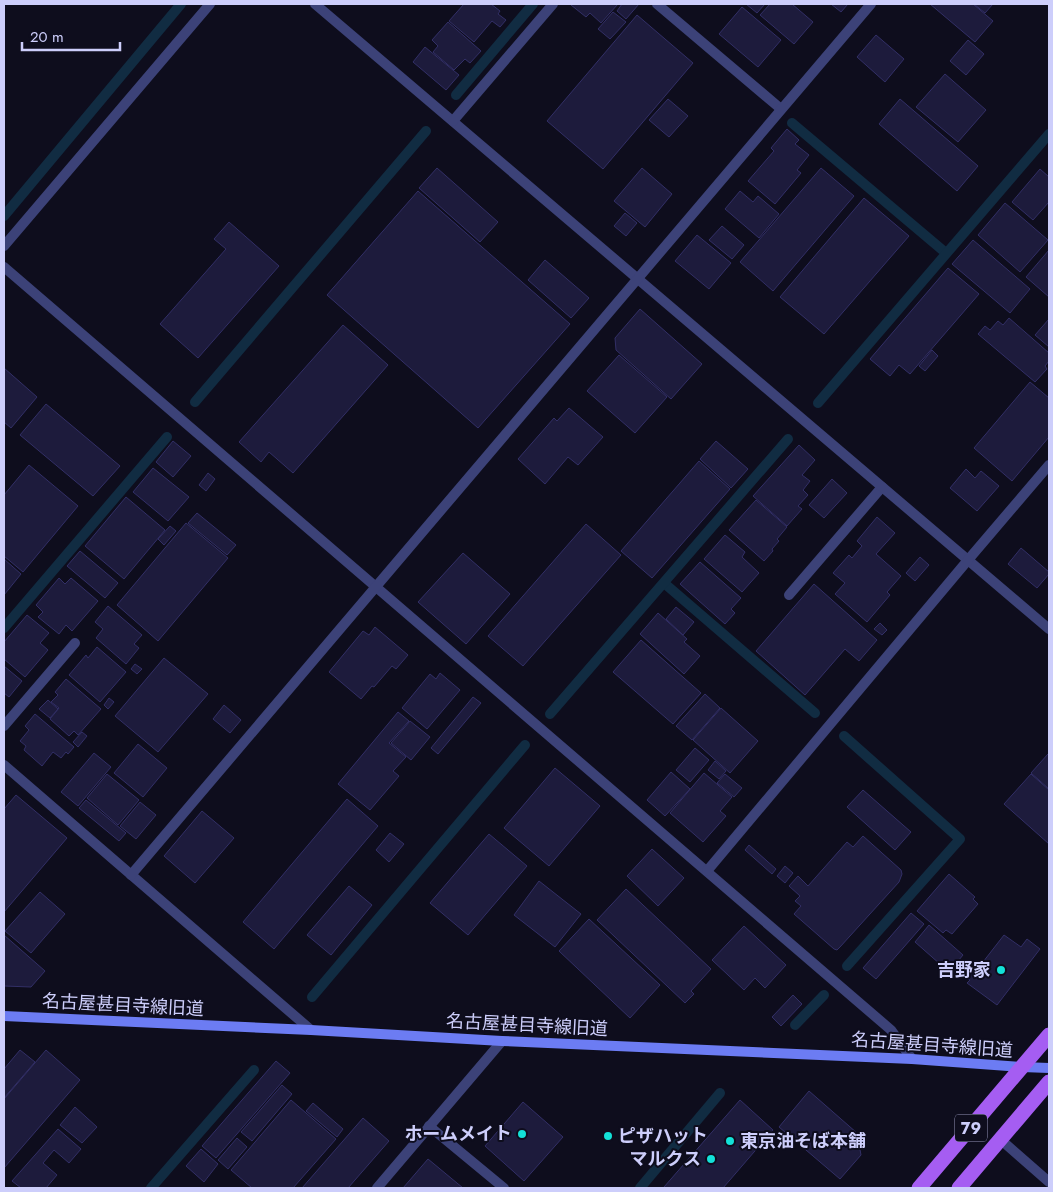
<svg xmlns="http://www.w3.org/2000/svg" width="1053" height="1192" viewBox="0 0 1053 1192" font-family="Jost,'Noto Sans JP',sans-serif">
<rect width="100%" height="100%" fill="#0e0d1d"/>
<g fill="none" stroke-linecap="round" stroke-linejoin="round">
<!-- stream -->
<g stroke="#112c42" stroke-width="10">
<path d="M456,95L533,4"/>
<path d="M792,123L946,253"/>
<path d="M4,216L181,4"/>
<path d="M195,402L426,131"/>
<path d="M818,403L1049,134"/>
<path d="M664,583L815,713"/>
<path d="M4,628L167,437"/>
<path d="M550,714L788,439"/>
<path d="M844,736L960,839L847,966"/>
<path d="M312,997L525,745"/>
<path d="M795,1025L824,995"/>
<path d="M151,1188L254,1070"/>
<path d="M640,1188L720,1093"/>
</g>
</g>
<!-- building -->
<g fill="#1d1b3c" stroke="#322f66">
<path d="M464,4H491L500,11L498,14L506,20L500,27L492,21L474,42L449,21Z"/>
<path d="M572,4H618L601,23L590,13L586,17L571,5Z"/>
<path d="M622,4H639L626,19L617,11Z"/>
<path d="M746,4H765L757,13Z"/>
<path d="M770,4H792L813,22L794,44L760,15Z"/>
<path d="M831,4H848L841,12Z"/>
<path d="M930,4H973L993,21L975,42Z"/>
<path d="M974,4H993L985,13Z"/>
<path d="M742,7L781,40L758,67L719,34Z"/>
<path d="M613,12L626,22L610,39L598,29Z"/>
<path d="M637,15L693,63L603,169L547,121Z"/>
<path d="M448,22L481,51L470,63L465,59L454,70L433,52L438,46L432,40Z"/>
<path d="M876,35L904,59L885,82L857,57Z"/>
<path d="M968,40L984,54L966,75L950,61Z"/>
<path d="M425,47L459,75L446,90L413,62Z"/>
<path d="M945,74L986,110L958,142L916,107Z"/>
<path d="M668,99L688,116L669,137L649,120Z"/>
<path d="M900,99L978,166L957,191L879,124Z"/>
<path d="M787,129L799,140L795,144L809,155L797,170L801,173L775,204L748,181L774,151L771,148Z"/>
<path d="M437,168L498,222L480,242L419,188Z"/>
<path d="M642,168L672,194L645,227L614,201Z"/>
<path d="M821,168L854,196L773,291L740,262Z"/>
<path d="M1040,169L1049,177V202L1033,220L1012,202Z"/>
<path d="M418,191L570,324L478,428L327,295Z"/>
<path d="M740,191L753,202L758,196L779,214L759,238L725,209Z"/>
<path d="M864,198L909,236L824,334L780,297Z"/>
<path d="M1005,203L1048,240L1020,272L978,235Z"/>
<path d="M625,213L637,223L626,236L614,226Z"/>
<path d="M229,222L279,266L198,358L160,324L226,249L214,239Z"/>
<path d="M722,226L744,245L732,259L709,240Z"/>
<path d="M697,235L731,263L709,289L675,261Z"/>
<path d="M973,240L1030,289L1010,313L952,264Z"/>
<path d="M1049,250V297L1026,277Z"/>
<path d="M545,260L589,298L571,318L528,280Z"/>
<path d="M948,268L979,294L910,374L899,365L890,376L870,359Z"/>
<path d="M640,309L702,364L671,399L616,350L615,338Z"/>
<path d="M1009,318L1049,353V361L1045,366L1047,369L1035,382L978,334L985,326L990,330L998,321L1003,325Z"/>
<path d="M1049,319V347L1035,335Z"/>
<path d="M343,325L388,365L293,473L269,452L261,462L239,442Z"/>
<path d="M932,350L938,356L925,371L919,366Z"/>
<path d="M619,355L667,397L635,433L587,391Z"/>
<path d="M4,368L37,397L11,428L4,422Z"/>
<path d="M1030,382L1049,398V437L1012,481L974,448Z"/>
<path d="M46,404L120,466L93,496L20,435Z"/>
<path d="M569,408L603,437L578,465L568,457L545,484L518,459L554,418L557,421Z"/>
<path d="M173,441L191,456L173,477L156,462Z"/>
<path d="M716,441L748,469L731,488L700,459Z"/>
<path d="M799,445L815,460L802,475L810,481L803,490L808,495L798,506L802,509L787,526L753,496Z"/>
<path d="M699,461L730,489L652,578L621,551Z"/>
<path d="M29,465L78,506L23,572L4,556V495Z"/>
<path d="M153,468L189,497L168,521L133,492Z"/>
<path d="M966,469L975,478L981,471L999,486L977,511L950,488Z"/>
<path d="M208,473L215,479L206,491L199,485Z"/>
<path d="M832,479L847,493L824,518L809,505Z"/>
<path d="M126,497L165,530L124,579L85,546Z"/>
<path d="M756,500L787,527L777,539L779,541L772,549L773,551L764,561L729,530Z"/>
<path d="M197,513L236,545L227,555L188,523Z"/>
<path d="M877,517L895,533L876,554L901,576L887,592L890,595L867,622L835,594L845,583L833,573L849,555L852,558L862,546L857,541Z"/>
<path d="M186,523L228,558L158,641L117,605Z"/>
<path d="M586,524L621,555L523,666L488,636Z"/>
<path d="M170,526L176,531L164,545L158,539Z"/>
<path d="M725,535L745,552L742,557L759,573L742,592L704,559Z"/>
<path d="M1021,548L1049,572V574L1037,588L1008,564Z"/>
<path d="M80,551L118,583L105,598L67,566Z"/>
<path d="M463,553L510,594L466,644L418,602Z"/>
<path d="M920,557L929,565L915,581L906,573Z"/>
<path d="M4,559L21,574L4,595Z"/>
<path d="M700,562L741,598L731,609L735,613L725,624L680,584Z"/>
<path d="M59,578L65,584L71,578L98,601L72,631L66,625L59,634L38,617L43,612L36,605Z"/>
<path d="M814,584L877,640L859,661L845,649L805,695L756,651Z"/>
<path d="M108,606L142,635L134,644L139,648L126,664L96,638L103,629L95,622Z"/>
<path d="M676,607L694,622L683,635L666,619Z"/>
<path d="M658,613L687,639L684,642L700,656L684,674L640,634Z"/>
<path d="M27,615L49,633L40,643L48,650L25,677L4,659V642Z"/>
<path d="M880,623L887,630L882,635L874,629Z"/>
<path d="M375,627L408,655L396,669L392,666L374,687L372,686L361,699L329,672L363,631L369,635Z"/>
<path d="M641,640L701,693L673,724L613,672Z"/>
<path d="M97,647L126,672L100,702L69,675L86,655L88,658Z"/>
<path d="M164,658L208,694L158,752L115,716Z"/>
<path d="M135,664L142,669L137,674L131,669Z"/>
<path d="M4,666L22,681L9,697L4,693Z"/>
<path d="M440,673L460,690L427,729L402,708L430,674L436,679Z"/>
<path d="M66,679L101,709L78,735L74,731L69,736L50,719L59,708L51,702L58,695L55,692Z"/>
<path d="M705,694L720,708L692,740L676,726Z"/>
<path d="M473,697L481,703L438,754L431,748Z"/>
<path d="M109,698L114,702L108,709L104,705Z"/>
<path d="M48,700L58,709L50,718L39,709Z"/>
<path d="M224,705L241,720L230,733L213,719Z"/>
<path d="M721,708L758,741L730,773L693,740Z"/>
<path d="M398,712L409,721L389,743L406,757L393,771L399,776L370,810L338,784Z"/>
<path d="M35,714L74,747L68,754L66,752L61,758L53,752L42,766L24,750L26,746L20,741L29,730L25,726Z"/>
<path d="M410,721L430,737L411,760L391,743Z"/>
<path d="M82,732L87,736L78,747L73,742Z"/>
<path d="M138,744L167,768L143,797L114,773Z"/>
<path d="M695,748L709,760L690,782L676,770Z"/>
<path d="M94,753L111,767L78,806L61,792Z"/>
<path d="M1048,754L1049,756V789L1031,773Z"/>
<path d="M715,761L726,771L719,779L708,770Z"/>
<path d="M555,768L600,806L549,866L504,828Z"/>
<path d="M671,772L690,789L665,816L647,800Z"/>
<path d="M704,773L732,797L720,811L726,816L703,842L670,813Z"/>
<path d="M107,774L139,800L118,825L87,798Z"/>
<path d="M725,774L742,788L734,797L717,783Z"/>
<path d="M1031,774L1049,790V844L1004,804Z"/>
<path d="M863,790L911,832L895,850L847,807Z"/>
<path d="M16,795L67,838L4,912V809Z"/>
<path d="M347,799L378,826L274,949L243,922Z"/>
<path d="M86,800L126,833L119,841L79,808Z"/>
<path d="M140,802L156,815L136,839L120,826Z"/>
<path d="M202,811L234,838L195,883L164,856Z"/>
<path d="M390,833L404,844L389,862L376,850Z"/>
<path d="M489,834L527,866L468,935L430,903Z"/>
<path d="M863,836L901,870L902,874L899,882L840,947L837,950L834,949L794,914L801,906L795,901L800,896L789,886L798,876L808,886L847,842L853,847Z"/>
<path d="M749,845L776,869L772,874L745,850Z"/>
<path d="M652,849L684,878L658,906L627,876Z"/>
<path d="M785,866L793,873L785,883L777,876Z"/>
<path d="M949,874L975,897L973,899L978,904L952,934L946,930L943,933L917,911Z"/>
<path d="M539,881L581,914L555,947L514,915Z"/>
<path d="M349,886L372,905L331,955L307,935Z"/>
<path d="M626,889L711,969L691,991L694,994L685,1003L597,920Z"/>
<path d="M40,892L65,914L31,953L5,931Z"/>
<path d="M911,913L924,924L876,979L863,968Z"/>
<path d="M589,919L660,985L630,1018L559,951Z"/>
<path d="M929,925L963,955L949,972L915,942Z"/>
<path d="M744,926L786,965L765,988L755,978L744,990L712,960Z"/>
<path d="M4,935L45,971L31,987L4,986Z"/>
<path d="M1004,935L1021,947L1027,939L1040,949L997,1005L967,983L970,980L965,977L971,968L976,971Z"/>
<path d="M793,995L802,1004L781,1026L772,1017Z"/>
<path d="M20,1050L35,1062L4,1098V1069Z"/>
<path d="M46,1050L80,1080L4,1168V1099Z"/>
<path d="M276,1061L290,1073L216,1158L202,1146Z"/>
<path d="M282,1085L292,1094L252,1141L241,1132Z"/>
<path d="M809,1091L857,1133L861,1155L840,1179L779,1127Z"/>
<path d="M291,1100L336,1139L293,1188H252L231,1170Z"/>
<path d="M740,1100L773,1130L723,1188H665L664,1187Z"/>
<path d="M523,1102L563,1137L524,1181L485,1146Z"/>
<path d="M313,1103L343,1129L337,1137L306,1111Z"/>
<path d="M75,1107L97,1127L82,1143L60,1125Z"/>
<path d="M363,1118L389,1141L348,1188H302Z"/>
<path d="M58,1129L81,1149L69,1163L54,1150L43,1163L57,1175L46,1188H21L12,1181Z"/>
<path d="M237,1138L247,1147L228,1169L218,1160Z"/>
<path d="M201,1149L218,1164L204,1182L186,1166Z"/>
<path d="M428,1159L463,1188H403Z"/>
</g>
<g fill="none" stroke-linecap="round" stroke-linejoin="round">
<!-- lane -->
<g stroke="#3c4278" stroke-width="10">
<path d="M789,595L882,487"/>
<path d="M4,726L75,643"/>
</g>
<!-- street -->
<g stroke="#3c4278" stroke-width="10">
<path d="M315,4L1049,629"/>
<path d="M657,4L781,109"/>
<path d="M453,121L553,4"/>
<path d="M4,246L210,4"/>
<path d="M4,267L891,1030L912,1059"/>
<path d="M4,765L311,1030"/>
<path d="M707,871L968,560L1049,465"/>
<path d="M131,875L871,4"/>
<path d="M429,1126L504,1188"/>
<path d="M1000,1139L1049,1182"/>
<path d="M377,1188L502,1041"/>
</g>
<!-- secondary -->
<path stroke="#6c7cf3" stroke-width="10" d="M4,1016L311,1030L502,1041L912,1059L1022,1067L1049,1068"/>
<!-- primary -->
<g stroke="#a55df2" stroke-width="15">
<path d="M919,1188L1049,1035"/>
<path d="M959,1188L1049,1082"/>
</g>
</g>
<!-- markers -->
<g fill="#13e1d8" stroke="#0e0d1d" stroke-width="2">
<circle cx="1001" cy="970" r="5"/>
<circle cx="522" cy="1134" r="5"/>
<circle cx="608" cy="1136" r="5"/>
<circle cx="730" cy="1141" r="5"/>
<circle cx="711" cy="1159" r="5"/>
</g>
<g text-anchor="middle" stroke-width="4" stroke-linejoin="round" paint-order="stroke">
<!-- shield labels -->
<rect fill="#0e0d1d" stroke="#9494b8" stroke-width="1" x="955" y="1114.5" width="32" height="27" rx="4"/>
<g font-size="16" font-weight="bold" fill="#cdcefb">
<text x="971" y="1134">79</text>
</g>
<!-- poi labels -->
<g font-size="18" font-weight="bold" fill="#cdcefb" stroke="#0e0d1d" text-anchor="end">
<text x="991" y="976">吉野家</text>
<text x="512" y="1140">ホームメイト</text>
<text x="618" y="1142" text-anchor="start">ピザハット</text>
<text x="740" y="1147" text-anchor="start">東京油そば本舗</text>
<text x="701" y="1165">マルクス</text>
</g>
<!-- street labels -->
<g font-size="18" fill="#cdcefb" stroke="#0e0d1d">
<text transform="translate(123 1005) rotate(3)" y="6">名古屋甚目寺線旧道</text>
<text transform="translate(527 1025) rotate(3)" y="6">名古屋甚目寺線旧道</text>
<text transform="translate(932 1045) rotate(4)" y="6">名古屋甚目寺線旧道</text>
</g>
</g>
<!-- border -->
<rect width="1053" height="1192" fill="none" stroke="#cdcefb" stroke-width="10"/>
<!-- scale -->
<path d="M22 42v8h98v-8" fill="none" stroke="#cdcefb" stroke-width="2.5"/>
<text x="30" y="42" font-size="15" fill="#cdcefb" stroke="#0e0d1d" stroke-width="4" paint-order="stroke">20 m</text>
</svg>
